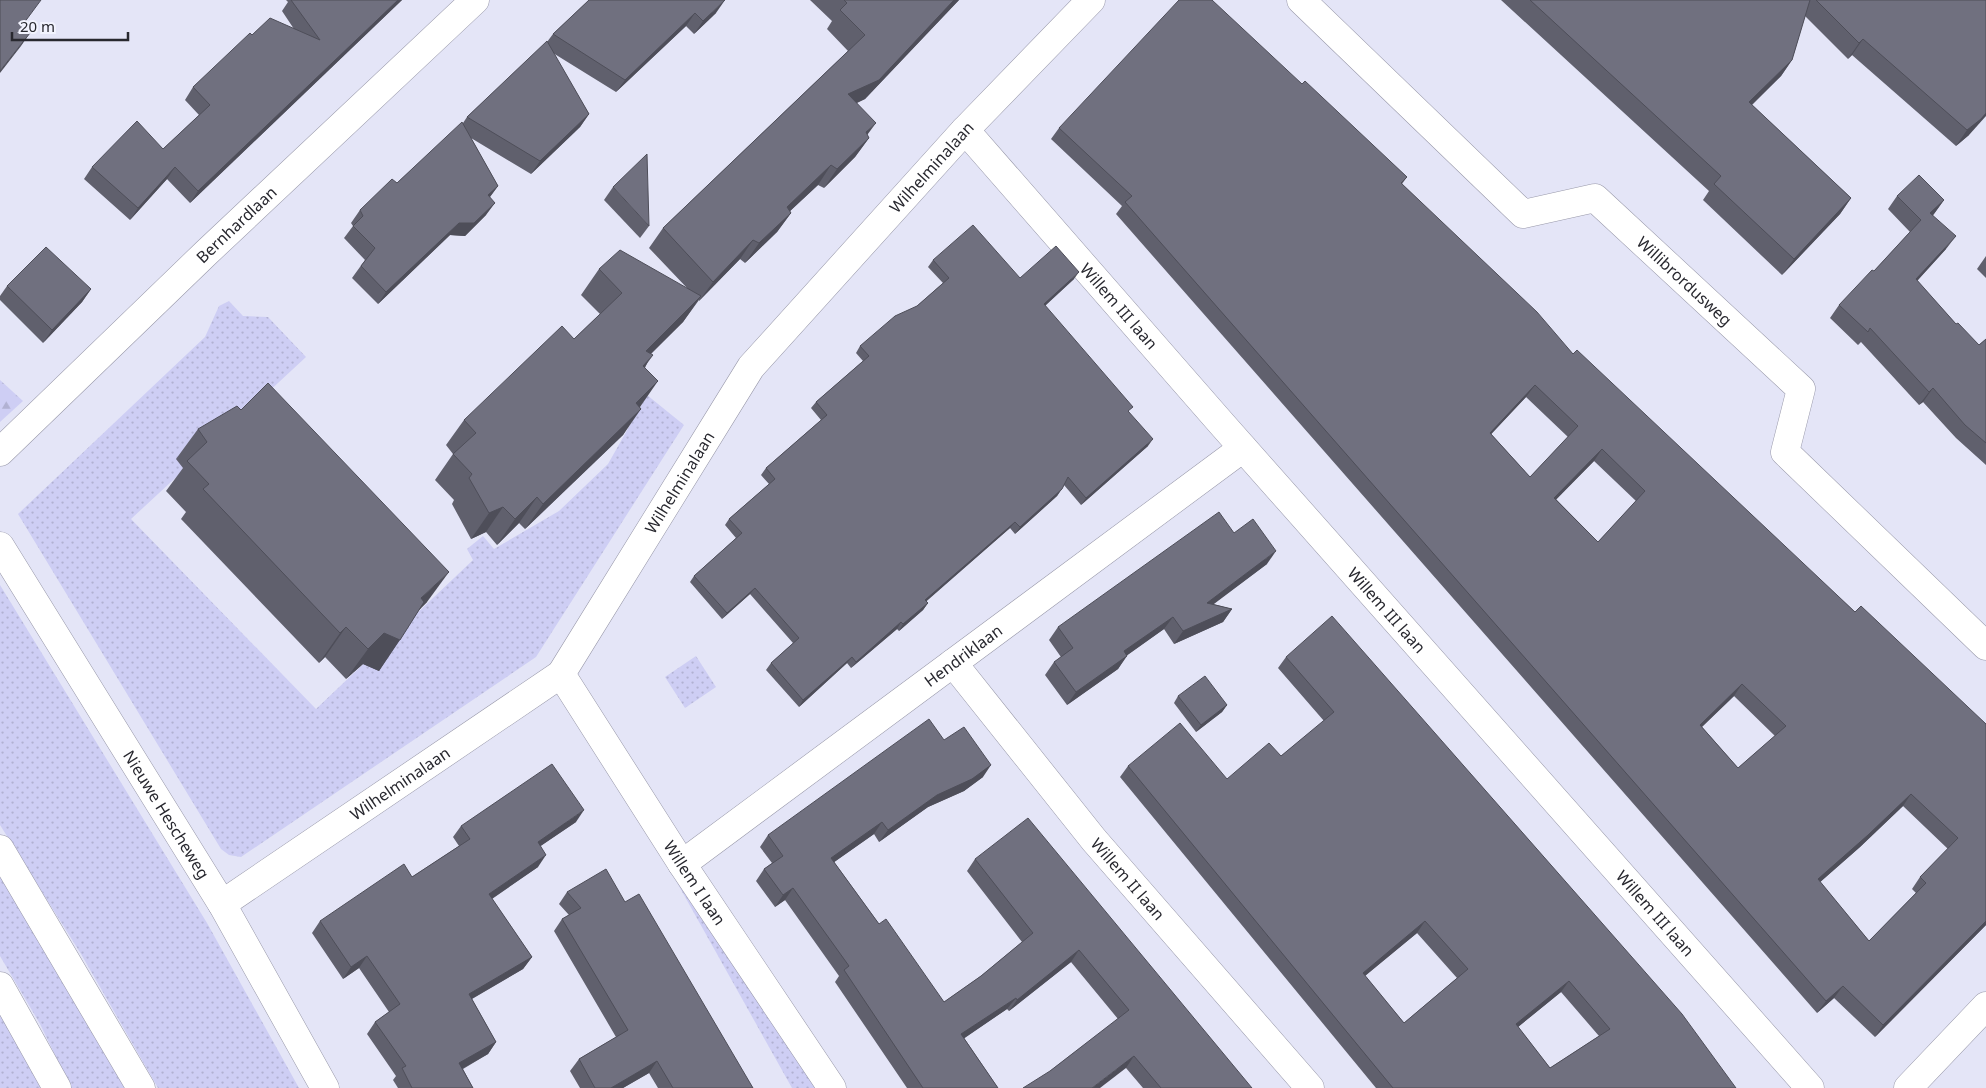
<svg xmlns="http://www.w3.org/2000/svg" width="1986" height="1088" viewBox="0 0 1986 1088" font-family="'Noto Sans',sans-serif">
<defs>
<pattern id="grass-dots" width="8" height="8" patternUnits="userSpaceOnUse" patternTransform="scale(1.25)"><rect width="8" height="8" fill="#cecef4"/><path d="M2 2h.1M6 6h.1" fill="none" stroke="#b1b1d2" stroke-width="1.8" stroke-linecap="round"/></pattern>
<pattern id="forest-firs" width="22" height="20" patternUnits="userSpaceOnUse" patternTransform="scale(1.25)"><rect width="22" height="20" fill="#cecef4"/><path d="M5 1l3.5 6h-7zM16 11l3.5 6h-7z" fill="#b1b1d2"/></pattern>
</defs>
<rect width="100%" height="100%" fill="#e4e5f7"/>
<!-- grass -->
<g fill="url(#grass-dots)">
<path d="M229,301L243,316L268,317L306,357L131,519L316,709L473,560L467,549L483,536L494,549L559,511L608,464L647,395L684,425L536,657L241,857L229,855L221,849L18,514L205,337L219,306Z"/>
<path d="M0,585L207,923L299,1088H158L81,954L0,825Z"/>
<path d="M696,656L716,687L685,708L665,677Z"/>
<path d="M0,871L131,1088H71L40,1024L0,956Z"/>
<path d="M675,879L816,1088H792Z"/>
<path d="M0,1005L44,1088H0Z"/>
</g>
<!-- forest -->
<path fill="url(#forest-firs)" d="M0,380L23,401L0,422Z"/>
<g fill="none" stroke-linecap="round" stroke-linejoin="round">
<!-- minor casing -->
<g stroke="#9898a9" stroke-width="29">
<g id="minor">
<path id="s1" d="M1301,0L1523,214L1595,198L1801,389L1785,452L1986,646"/>
<path id="s2" d="M965,130L1221,423L1810,1088"/>
<path id="s3" d="M0,452L206,253L475,0"/>
<path id="s4" d="M0,546L222,904L325,1088"/>
<path id="s5" d="M953,663L1094,840L1310,1088"/>
<path id="s6" d="M561,674L682,864L832,1088"/>
<path d="M0,849L141,1088"/>
<path id="s7" d="M682,864L1243,448"/>
<path id="s8" d="M222,904L561,674L751,367L965,130L1091,0"/>
<path d="M0,986L57,1088"/>
<path d="M1908,1088L1986,1006"/>
</g>
</g>
<!-- minor -->
<use href="#minor" stroke="#fff" stroke-width="28"/>
</g>
<!-- wall -->
<g fill="#60606d" fill-rule="evenodd">
<path d="M286,0H402L190,203L167,179L130,220L84,179L92,167L163,149L199,115L185,100L193,87L252,35L294,29L282,11L288,2Z"/>
<path d="M589,0L716,13L694,34L686,26L616,92L553,53L589,114L580,127L531,174L471,138L498,186L490,197L486,215L465,236L450,235L378,304L352,278L365,260L344,238L353,226L351,223L360,210L397,183L463,123L467,117L547,42L553,34Z"/>
<path d="M810,0H959L865,99L857,103L867,135L869,138L855,157L824,188L818,185L790,211L791,213L777,232L745,263L740,259L699,301V300L683,322L651,354L645,368L640,407L623,435L525,529L519,523L497,545L486,532L471,539L452,504L454,500L435,480L453,454L446,445L464,420L574,339L600,314L581,295L599,269L688,289L649,248L663,228L848,51L827,29L832,21Z"/>
<path d="M1501,0H1986L1969,135L1956,146L1852,55L1848,59L1805,16L1792,60L1781,76L1752,105L1851,198L1840,214L1782,275L1703,200L1709,191Z"/>
<path d="M1302,84L1407,177L1402,184L1573,354L1855,612L1986,724V925L1875,1037L1834,998L1817,1013L1116,214L1122,206L1051,139L1059,128ZM1526,397L1568,437L1530,477L1491,434ZM1594,461L1636,501L1598,542L1556,499ZM1734,696L1775,736L1738,768L1702,727ZM1903,806L1948,849L1920,877L1912,889L1916,893L1869,941L1820,882L1860,847Z"/>
<path d="M613,187L649,226L640,238L604,200Z"/>
<path d="M1897,196L1944,200L1933,215L1946,249L1917,281L1956,324L1979,345L1986,339V465L1956,438L1923,402L1919,405L1861,342L1858,345L1830,318L1839,305L1874,271L1910,232L1888,209Z"/>
<path d="M1986,256V278L1977,269Z"/>
<path d="M933,260L1020,278L1074,279L1045,306L1129,412L1148,446L1081,505L1064,485L1057,496L1015,534L1010,528L926,601L928,603L923,610L899,631L897,629L851,668L847,663L799,707L766,670L771,663L793,643L750,594L722,619L690,582L694,576L736,538L725,525L729,519L769,484L761,475L766,468L821,420L811,408L816,402L863,361L856,353L860,346L917,306L943,283L928,267Z"/>
<path d="M7,286L91,289L82,302L43,343L0,300V296Z"/>
<path d="M198,429L427,602L419,610L379,671L363,664L346,679L325,657L319,663L181,519L186,512L166,491L183,468L176,459Z"/>
<path d="M1234,533L1267,564L1213,604L1232,609L1223,622L1174,644L1164,629L1127,655L1118,669L1067,705L1045,675L1054,662L1061,657L1049,640L1058,627Z"/>
<path d="M1286,657L1736,1088H1376L1120,777L1128,766L1227,779L1281,756L1324,721L1278,668ZM1417,933L1457,978L1404,1023L1365,976ZM1561,992L1599,1036L1550,1068L1518,1027Z"/>
<path d="M1178,696L1227,705L1222,712L1196,732L1174,703Z"/>
<path d="M944,740L983,777L964,791L928,807L879,842L874,834L834,862L879,924L944,1002L981,976L1022,942L967,871L975,859L1252,1088H1143L1126,1068L1050,1071L1118,1019L1071,962L1009,1011L1007,1009L964,1038L998,1088H907L835,982L839,976L785,900L775,907L756,881L764,869L772,863L760,847L768,835Z"/>
<path d="M576,822L540,846L538,867L492,899L532,957L523,969L472,999L496,1042L488,1054L463,1069L473,1088H398L393,1080L396,1076L367,1034L375,1022L389,1012L359,968L343,979L312,933L320,921L412,877L459,846L453,837L461,826Z"/>
<path d="M567,892L625,902L753,1088H658L649,1073L623,1088H580L570,1071L579,1059L616,1037L554,931L562,919L569,915L559,904Z"/>
</g>
<!-- shaded-wall -->
<g fill="#4e4e59">
<path d="M398,0H402L190,203L198,191Z"/>
<path d="M725,0L716,13L694,34L703,21Z"/>
<path d="M954,0H959L865,99L834,113L848,94Z"/>
<path d="M695,13L686,26L616,92L625,80Z"/>
<path d="M30,33L21,46L0,73V71Z"/>
<path d="M1863,39L1852,55L1848,59L1859,43Z"/>
<path d="M1792,60L1781,76L1738,118L1749,102Z"/>
<path d="M1986,113V116L1969,135L1956,146L1967,130Z"/>
<path d="M589,114L580,127L531,174L540,161Z"/>
<path d="M876,123L862,142L866,132Z"/>
<path d="M869,138L855,157L824,188L837,169Z"/>
<path d="M831,165L818,185L774,226L787,207Z"/>
<path d="M175,167L167,179L130,220L138,208Z"/>
<path d="M498,186L489,198L488,195Z"/>
<path d="M1851,198L1840,214L1782,275L1794,259Z"/>
<path d="M1944,200L1934,214L1921,227L1930,213Z"/>
<path d="M495,203L486,215L465,236L450,235L378,304L386,292L459,223Z"/>
<path d="M791,213L777,232L745,263L759,243Z"/>
<path d="M1956,236L1946,249L1906,293L1916,279Z"/>
<path d="M753,240L740,259L699,301L713,282Z"/>
<path d="M1079,272L1074,279L1039,311L1044,304Z"/>
<path d="M91,289L82,302L43,343L52,330Z"/>
<path d="M701,296L683,322L628,376L646,351Z"/>
<path d="M653,355L635,381L643,366Z"/>
<path d="M658,381L640,407L618,429L636,403Z"/>
<path d="M1535,385L1526,397L1481,445L1490,433Z"/>
<path d="M1933,388L1923,402L1919,405L1929,392Z"/>
<path d="M641,409L623,435L525,529L543,504Z"/>
<path d="M1153,439L1148,446L1081,505L1086,498Z"/>
<path d="M1602,449L1594,461L1546,510L1554,498Z"/>
<path d="M1062,489L1057,496L1015,534L1020,527Z"/>
<path d="M537,497L519,523L497,545L515,519Z"/>
<path d="M503,507L486,532L471,539L489,513Z"/>
<path d="M1015,522L1010,528L921,606L925,600Z"/>
<path d="M1276,551L1267,564L1198,616L1207,603Z"/>
<path d="M449,572L427,602L400,629L421,598Z"/>
<path d="M755,588L750,594L722,619L727,613Z"/>
<path d="M928,603L923,610L899,631L903,624Z"/>
<path d="M1232,609L1223,622L1174,644L1183,631Z"/>
<path d="M1173,617L1164,629L1115,664L1124,651Z"/>
<path d="M901,622L897,629L851,668L856,662Z"/>
<path d="M346,627L325,657L319,663L340,633Z"/>
<path d="M384,633L400,640L379,671L363,664L346,679L368,649Z"/>
<path d="M1127,656L1118,669L1067,705L1076,692Z"/>
<path d="M852,657L847,663L799,707L803,700Z"/>
<path d="M1742,684L1734,696L1691,737L1700,725Z"/>
<path d="M1227,705L1222,712L1196,732L1201,725Z"/>
<path d="M991,765L983,777L964,791L928,807L879,842L888,830L937,795Z"/>
<path d="M1911,794L1903,806L1860,847L1810,891L1818,879Z"/>
<path d="M584,810L576,822L529,854L538,842Z"/>
<path d="M882,822L874,834L823,870L831,858Z"/>
<path d="M546,855L538,867L481,906L489,894Z"/>
<path d="M793,888L785,900L775,907L783,895Z"/>
<path d="M1425,921L1417,933L1355,984L1363,973Z"/>
<path d="M1986,921V925L1875,1037L1883,1025Z"/>
<path d="M1079,950L1071,962L1009,1011L1017,1000Z"/>
<path d="M367,956L359,968L343,979L351,967Z"/>
<path d="M532,957L523,969L461,1005L469,994Z"/>
<path d="M1569,981L1561,992L1508,1035L1516,1024Z"/>
<path d="M1843,986L1834,998L1817,1013L1826,1001Z"/>
<path d="M1016,998L1007,1009L953,1046L961,1034Z"/>
<path d="M496,1042L488,1054L451,1075L459,1063Z"/>
<path d="M1134,1056L1126,1068L1100,1088H1092Z"/>
<path d="M657,1061L649,1073L623,1088H611Z"/>
</g>
<!-- building -->
<g fill="#70707f" stroke="#4e4e59" fill-rule="evenodd">
<path d="M0,0H41L21,27L30,33L0,71Z"/>
<path d="M291,0H398L198,191L175,167L138,208L92,167L137,121L163,149L210,105L193,87L250,33L252,35L270,18L320,40Z"/>
<path d="M589,0H725L703,21L695,13L625,80L553,34Z"/>
<path d="M844,0H954L879,80L848,94L876,123L866,132L869,138L837,169L831,165L787,207L791,213L759,243L753,240L713,282L663,228L865,35L840,10L847,3Z"/>
<path d="M1179,0H1212L1302,84L1305,81L1407,177L1401,183L1537,312L1573,354L1577,350L1855,612L1861,606L1986,724V921L1883,1025L1843,986L1826,1001L1125,202L1132,196L1059,128ZM1535,385L1578,426L1530,477L1490,433ZM1602,449L1645,491L1598,542L1554,498ZM1742,684L1786,726L1738,768L1700,725ZM1911,794L1958,838L1920,877L1926,883L1869,941L1818,879L1868,835Z"/>
<path d="M1530,0H1810L1792,60L1749,102L1851,198L1794,259L1714,184L1721,176Z"/>
<path d="M1816,0H1986V113L1981,119L1967,130L1863,39L1859,43Z"/>
<path d="M547,41L589,114L540,161L467,117Z"/>
<path d="M462,122L498,186L488,195L495,203L474,223H459L386,292L361,266L375,248L353,226L363,216L360,210L392,179L397,183Z"/>
<path d="M647,154L649,226L613,187Z"/>
<path d="M1919,175L1944,200L1930,213L1956,236L1916,279L1956,324L1958,323L1979,345L1986,339V443L1965,425L1933,388L1929,392L1870,328L1868,332L1839,305L1872,270L1874,271L1921,220L1897,196Z"/>
<path d="M973,225L1020,278L1056,246L1079,272L1044,304L1133,407L1128,411L1153,439L1086,498L1068,477L1062,489L1020,527L1015,522L925,600L928,603L903,624L901,622L856,662L852,657L803,700L771,663L799,638L755,588L727,613L694,576L742,533L729,519L775,479L766,468L827,415L816,402L869,356L860,346L895,316L917,306L949,278L933,260Z"/>
<path d="M46,247L91,289L52,330L7,286Z"/>
<path d="M620,250L701,296L646,351L653,355L643,366L658,381L636,403L641,409L543,504L537,497L515,519L503,507L489,513L469,478L472,474L453,454L476,433L464,420L562,326L574,339L622,293L599,269Z"/>
<path d="M268,383L449,572L421,598L424,602L400,640L384,633L368,649L346,627L340,633L203,489L209,484L187,461L207,442L198,429L237,406L241,410Z"/>
<path d="M1219,512L1234,533L1253,519L1276,551L1207,603L1232,609L1183,631L1173,617L1124,651L1127,656L1076,692L1054,662L1073,648L1058,627Z"/>
<path d="M1332,616L1682,1014L1736,1088H1393L1128,766L1180,723L1227,779L1269,743L1281,756L1334,712L1286,657ZM1425,921L1468,969L1404,1023L1363,973ZM1569,981L1610,1029L1550,1068L1516,1024Z"/>
<path d="M1205,676L1227,705L1201,725L1178,696Z"/>
<path d="M929,719L944,740L964,727L991,765L972,779L937,795L888,830L882,822L831,858L879,924L886,919L944,1002L981,976L1033,933L975,859L1028,818L1252,1088H1161L1134,1056L1092,1088H1023L1050,1071L1129,1010L1079,950L1017,1000L1016,998L961,1034L998,1088H923L844,970L849,966L793,888L783,895L764,869L783,856L768,835Z"/>
<path d="M552,764L584,810L538,842L546,855L489,894L532,957L469,994L496,1042L459,1063L473,1088H412L402,1068L406,1066L375,1022L400,1004L367,956L351,967L320,921L404,864L412,877L470,839L461,826Z"/>
<path d="M606,869L625,902L639,894L753,1088H673L657,1061L611,1088H595L579,1059L628,1030L562,919L581,908L567,892Z"/>
</g>
<g text-anchor="middle" stroke-width="4.5" stroke-linejoin="round" paint-order="stroke">
<!-- street labels -->
<g font-size="16" fill="#28282f" stroke="#f2f3fe">
<text dy="6" stroke="none"><textPath href="#s8" startOffset="1040">Wilhelminalaan</textPath></text>
<text dy="6" stroke="none"><textPath href="#s3" startOffset="328">Bernhardlaan</textPath></text>
<text dy="6" stroke="none"><textPath href="#s1" startOffset="504">Willibrordusweg</textPath></text>
<text dy="6" stroke="none"><textPath href="#s2" startOffset="234">Willem III laan</textPath></text>
<text dy="6" stroke="none"><textPath href="#s8" startOffset="635">Wilhelminalaan</textPath></text>
<text dy="6" stroke="none"><textPath href="#s2" startOffset="639">Willem III laan</textPath></text>
<text dy="6" stroke="none"><textPath href="#s7" startOffset="350">Hendriklaan</textPath></text>
<text dy="6" stroke="none"><textPath href="#s8" startOffset="215">Wilhelminalaan</textPath></text>
<text dy="6" stroke="none"><textPath href="#s4" startOffset="316">Nieuwe Hescheweg</textPath></text>
<text dy="6" stroke="none"><textPath href="#s5" startOffset="278">Willem II laan</textPath></text>
<text dy="6" stroke="none"><textPath href="#s6" startOffset="248">Willem I laan</textPath></text>
<text dy="6" stroke="none"><textPath href="#s2" startOffset="1044">Willem III laan</textPath></text>
</g>
</g>
<!-- scale -->
<path d="M12 32v8h116v-8" fill="none" stroke="#28282f" stroke-width="2.5"/>
<text x="20" y="32" font-size="15" fill="#28282f" stroke="#f2f3fe" stroke-width="4" paint-order="stroke">20 m</text>
</svg>
